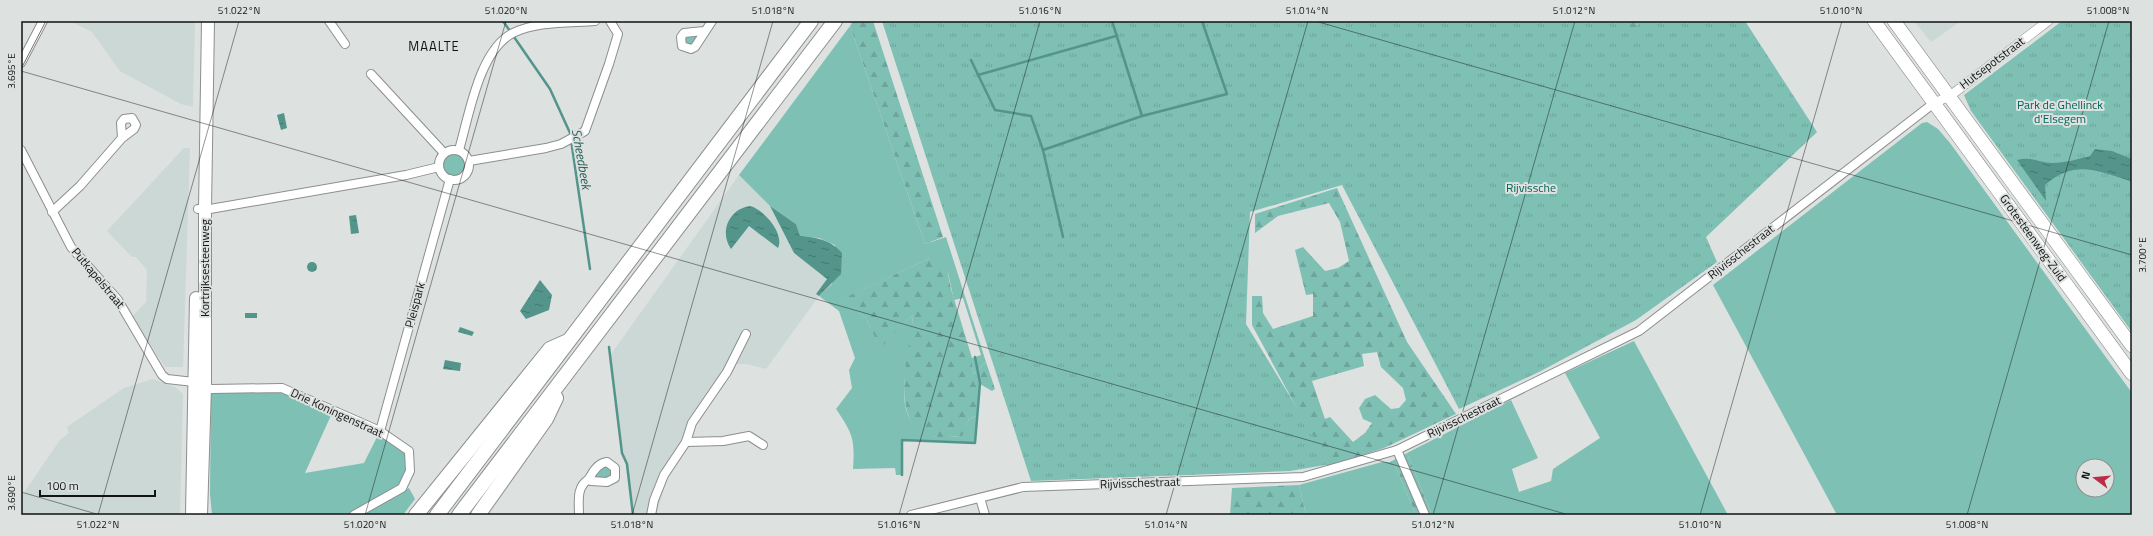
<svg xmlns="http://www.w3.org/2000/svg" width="2153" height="536" viewBox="0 0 2153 536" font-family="'Titillium Web',sans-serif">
<defs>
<pattern id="forest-firs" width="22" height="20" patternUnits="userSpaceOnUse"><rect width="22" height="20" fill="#7fc0b5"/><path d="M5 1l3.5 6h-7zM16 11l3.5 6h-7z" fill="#6da49b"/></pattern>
<pattern id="park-tufts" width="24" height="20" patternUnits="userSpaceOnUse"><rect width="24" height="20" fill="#7fc0b5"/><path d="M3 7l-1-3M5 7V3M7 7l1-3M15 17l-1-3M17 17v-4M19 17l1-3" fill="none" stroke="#6da49b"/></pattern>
<pattern id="water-ripples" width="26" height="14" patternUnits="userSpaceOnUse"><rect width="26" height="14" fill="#53958b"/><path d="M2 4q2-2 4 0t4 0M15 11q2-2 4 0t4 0" fill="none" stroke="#437870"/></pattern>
</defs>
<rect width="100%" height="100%" fill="#dde1e0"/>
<!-- built -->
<g fill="#cbd8d5">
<path d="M70,21H195L193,107L181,104L120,71L92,32Z"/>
<path d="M1914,21H1961L1931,42Z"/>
<path d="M184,148H190L183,367H165L132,317L146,302L147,270L136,257H132L107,231Z"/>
<path d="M739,175L770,206L794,253L827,279L816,294L819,296L766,369L747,364H736L696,425L690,444L668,477L656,515H633L609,357Z"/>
<path d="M153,379L175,387L183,394L180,515H21V497L60,440L69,433L67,427L124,388Z"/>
</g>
<!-- green -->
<g fill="#7fc0b5" fill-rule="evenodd">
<path d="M850,26L925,244L946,237L986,362L974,374L972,367V358L981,355L963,298L954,300L948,273L930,258L843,299L866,318L880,347L913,315C912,324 912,333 911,342C907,370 893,412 922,432C932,439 950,437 961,436L969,419L978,415L975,443L902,440V475H896L895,468L853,469C855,439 853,434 836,409L852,388L849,370L855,358L839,311L819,296L832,284L835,245L819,238L800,237L796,224L770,206L739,175Z"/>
<path d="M686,36H700L688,47L684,43Z"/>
<path d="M1927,122L1938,129L1950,143L2132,393V515H1837L1713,285L1922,123ZM2083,466H2107V490H2083Z"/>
<circle cx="455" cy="164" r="12"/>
<path d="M1634,341L1728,515H1432L1407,453L1511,400L1538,458L1512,469L1519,492L1551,481L1553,469L1600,438L1565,373Z"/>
<path d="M280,389L332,413L305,473L364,463L379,433L405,451L407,470L399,488L350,515H212L210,494L211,392Z"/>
<path d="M1382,462H1390L1396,468L1416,515H1306L1299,485Z"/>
<path d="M603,466L612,467V478L593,479L594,476Z"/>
<path d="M409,488L415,499L403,515H361Z"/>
</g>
<!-- forest -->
<g fill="url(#forest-firs)" fill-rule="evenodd">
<path d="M853,21H873L943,237L925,244L850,26Z"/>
<path d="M1610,21H1647L1632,34Z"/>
<path d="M1337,188L1407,342L1456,414L1384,448L1328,466L1252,325V296H1262L1263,313L1273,329L1313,316V294L1306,295L1295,250L1303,247L1325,271L1338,268L1349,261L1340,222L1329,203L1278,216L1255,233V214ZM1377,352L1381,367L1403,388L1406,400L1399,408L1391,409L1375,395L1365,399L1359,408L1363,419L1372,423L1365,433L1353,442L1330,417L1325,419L1312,381L1364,366L1362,354Z"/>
<path d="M930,258L945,259L951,289L972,358V367L974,374L986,362L995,389L992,391L980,384L978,415L969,419L962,436C950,437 932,439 922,433C890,411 911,347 913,315L880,348L866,318L842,299Z"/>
<path d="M1407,453L1432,515H1416L1396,468L1390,462Z"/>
<path d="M1299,485L1306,515H1230L1232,488Z"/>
</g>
<!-- park -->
<g fill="url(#park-tufts)">
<path d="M882,21H1621L1631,30L1643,21H1745L1817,132L1706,237L1717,262L1636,320L1541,371L1459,409L1342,185L1250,212L1246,324L1331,464L1290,471L1031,481Z"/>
<path d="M2062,21H2132V332L1971,111L1964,95Z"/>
</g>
<!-- water -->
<g fill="url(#water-ripples)">
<path d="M284,113L287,128L281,130L277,115Z"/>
<path d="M2095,149L2112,151L2132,159V184L2130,181C2097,171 2075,159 2045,185L2046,201L2017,160C2032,156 2039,163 2052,163C2065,163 2078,159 2090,156Z"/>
<path d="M750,206C763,209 785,233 778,248L749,226L731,249C719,232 729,209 750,206Z"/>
<path d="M770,206L796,224L800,236C817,238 830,239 842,253L841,274L819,296L816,294L827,279L794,253Z"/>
<path d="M356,215L359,233L351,234L349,216Z"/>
<circle cx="312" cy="267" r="5"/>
<path d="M540,280L552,295L549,310L526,319L520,311Z"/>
<rect x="245" y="313" width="12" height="5"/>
<path d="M460,327L474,332L472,336L458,332Z"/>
<path d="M445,360L461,363L460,371L443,369Z"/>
</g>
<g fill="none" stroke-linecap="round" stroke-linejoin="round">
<!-- stream -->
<g stroke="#53958b" stroke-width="2.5">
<path d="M503,21L550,89L570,133L590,269"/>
<path d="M1112,21L1142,116"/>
<path d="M971,60L995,110L1031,116L1043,150L1142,116L1227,94L1202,21"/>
<path d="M978,75L1116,36"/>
<path d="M1043,150L1063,237"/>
<path d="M609,347L622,453L627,464L633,515"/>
<path d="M902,475V440L975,443L980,383L975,357"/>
</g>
<!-- minor casing -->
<g stroke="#8c8f8e" stroke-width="10">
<g id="minor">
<path d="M329,21L345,44"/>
<path d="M704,31L684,33L681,37L682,46L691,49L695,47L712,21"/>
<path d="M21,63L43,21"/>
<path d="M371,74L444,153"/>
<circle cx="454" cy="165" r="15"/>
<path d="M21,150L71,247L118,300L162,375L167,379L194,382L211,389L282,388L380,431L409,451L410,471L402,488L354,515"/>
<path d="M459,150C469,116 479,50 513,33C537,21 570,23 595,21"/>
<path d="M469,161L546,148L561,144L585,131L609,64L618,34L610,21"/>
<path d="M198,209H210L406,175L439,167"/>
<path d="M52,212L80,186L122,138L121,123L124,119L132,118L136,125L134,129L122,138"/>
<path d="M380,431L450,179"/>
<path d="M686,442L723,441L749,436L763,445"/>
<path d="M1397,450L1425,515"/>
<path d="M607,462L615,468V478L607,482L591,481L589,479C593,471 598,463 607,462Z"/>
<path d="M980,498L985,515"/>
<path d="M579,515C579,501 576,487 589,479"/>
<path d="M651,515L654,500L664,475L686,442L692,423L727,372L746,334"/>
<path d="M911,515L1023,487L1303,477L1397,450L1639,331L1934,103"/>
</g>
</g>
<!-- tertiary casing -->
<g stroke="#8c8f8e" stroke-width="10">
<path id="tertiary" d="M1934,103L1950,96L2048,21"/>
</g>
<!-- primary casing -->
<g stroke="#8c8f8e" stroke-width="14">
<g id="primary">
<path d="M192,515L196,298"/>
<path d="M201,515L205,387V209L208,21"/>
</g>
</g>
<!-- trunk casing -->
<g stroke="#8c8f8e" stroke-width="14">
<g id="trunk">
<path d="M1874,21L2132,374"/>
<path d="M1894,21L2132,346"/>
</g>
</g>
<!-- motorway casing -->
<g stroke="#8c8f8e" stroke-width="16">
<g id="motorway">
<path d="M416,515L550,349L568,341"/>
<path d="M437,515L811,21"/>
<path d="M459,515L835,21"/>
<path d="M478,515L546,419L556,398"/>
</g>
</g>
<!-- minor -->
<use href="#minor" stroke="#fff" stroke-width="8"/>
<!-- tertiary -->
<use href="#tertiary" stroke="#fff" stroke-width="9"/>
<!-- primary -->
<use href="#primary" stroke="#fff" stroke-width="12"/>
<!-- trunk -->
<use href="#trunk" stroke="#fff" stroke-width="13"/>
<!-- motorway -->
<use href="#motorway" stroke="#fff" stroke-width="14"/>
<!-- tram -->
<path stroke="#6f7170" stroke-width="1" d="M21,69L46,21"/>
</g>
<!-- ticks -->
<path fill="none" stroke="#121313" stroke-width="1" stroke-opacity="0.45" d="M1315,21L2132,255M21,71L1569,515M21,492L100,515M98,515L239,21M365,515L506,21M632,515L773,21M899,515L1040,21M1166,515L1308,21M1433,515L1575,21M1700,515L1842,21M1967,515L2109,21"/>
<g text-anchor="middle" stroke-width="4" stroke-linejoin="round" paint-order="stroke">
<!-- street labels -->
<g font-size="12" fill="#121313" stroke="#dde1e0">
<text transform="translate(1992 63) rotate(-37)" y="4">Hutsepotstraat</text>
<text transform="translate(2033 238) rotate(54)" y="4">Grotesteenweg-Zuid</text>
<text transform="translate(1741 252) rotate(-38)" y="4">Rijvisschestraat</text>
<text transform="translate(205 268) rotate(-90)" y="4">Kortrijksesteenweg</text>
<text transform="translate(98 278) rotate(50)" y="4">Putkapelstraat</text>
<text transform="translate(415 305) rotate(-75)" y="4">Pleispark</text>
<text transform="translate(337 413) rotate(25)" y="4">Drie Koningenstraat</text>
<text transform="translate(1464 417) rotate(-26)" y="4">Rijvisschestraat</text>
<text transform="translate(1140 483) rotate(-2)" y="4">Rijvisschestraat</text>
</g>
<!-- park labels -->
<g font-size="12" fill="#006258" stroke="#dde1e0">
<text x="2060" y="109">Park de Ghellinck<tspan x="2060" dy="14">d'Elsegem</tspan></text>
<text x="1531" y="192">Rijvissche</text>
</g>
<!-- neighbourhood labels -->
<g font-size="13" letter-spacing="1" fill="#121313" stroke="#dde1e0">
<text x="434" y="51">MAALTE</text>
</g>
<!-- water labels -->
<g font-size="13" font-style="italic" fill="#245c54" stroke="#dde1e0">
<text transform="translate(582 159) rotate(80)" y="5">Scheedbeek</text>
</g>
</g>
<!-- border -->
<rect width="2153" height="536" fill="none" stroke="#dde1e0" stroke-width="44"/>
<!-- north arrow -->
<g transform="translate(2095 478) rotate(286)"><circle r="19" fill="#dde1e0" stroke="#8c8f8e"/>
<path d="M0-3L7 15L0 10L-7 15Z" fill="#bd2c46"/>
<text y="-6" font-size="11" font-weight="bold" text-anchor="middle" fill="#121313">N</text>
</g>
<!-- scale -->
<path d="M40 490v6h115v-6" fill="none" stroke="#121313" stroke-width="2"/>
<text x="46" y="490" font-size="12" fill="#121313" stroke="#dde1e0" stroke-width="3" paint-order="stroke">100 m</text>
<rect x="22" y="22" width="2109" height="492" fill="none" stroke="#121313" stroke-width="1.5"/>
<g font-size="10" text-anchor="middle" fill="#121313">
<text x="239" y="14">51.022°N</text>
<text x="506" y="14">51.020°N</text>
<text x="773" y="14">51.018°N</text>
<text x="1040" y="14">51.016°N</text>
<text x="1307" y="14">51.014°N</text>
<text x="1574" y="14">51.012°N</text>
<text x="1841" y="14">51.010°N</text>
<text x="2108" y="14">51.008°N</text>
<text transform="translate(11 71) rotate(-90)" y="4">3.695°E</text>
<text transform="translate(2142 255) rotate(-90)" y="4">3.700°E</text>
<text transform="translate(11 493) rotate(-90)" y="4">3.690°E</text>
<text x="98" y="528">51.022°N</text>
<text x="365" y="528">51.020°N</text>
<text x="632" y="528">51.018°N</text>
<text x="899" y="528">51.016°N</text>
<text x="1166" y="528">51.014°N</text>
<text x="1433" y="528">51.012°N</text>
<text x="1700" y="528">51.010°N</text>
<text x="1967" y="528">51.008°N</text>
</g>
</svg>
